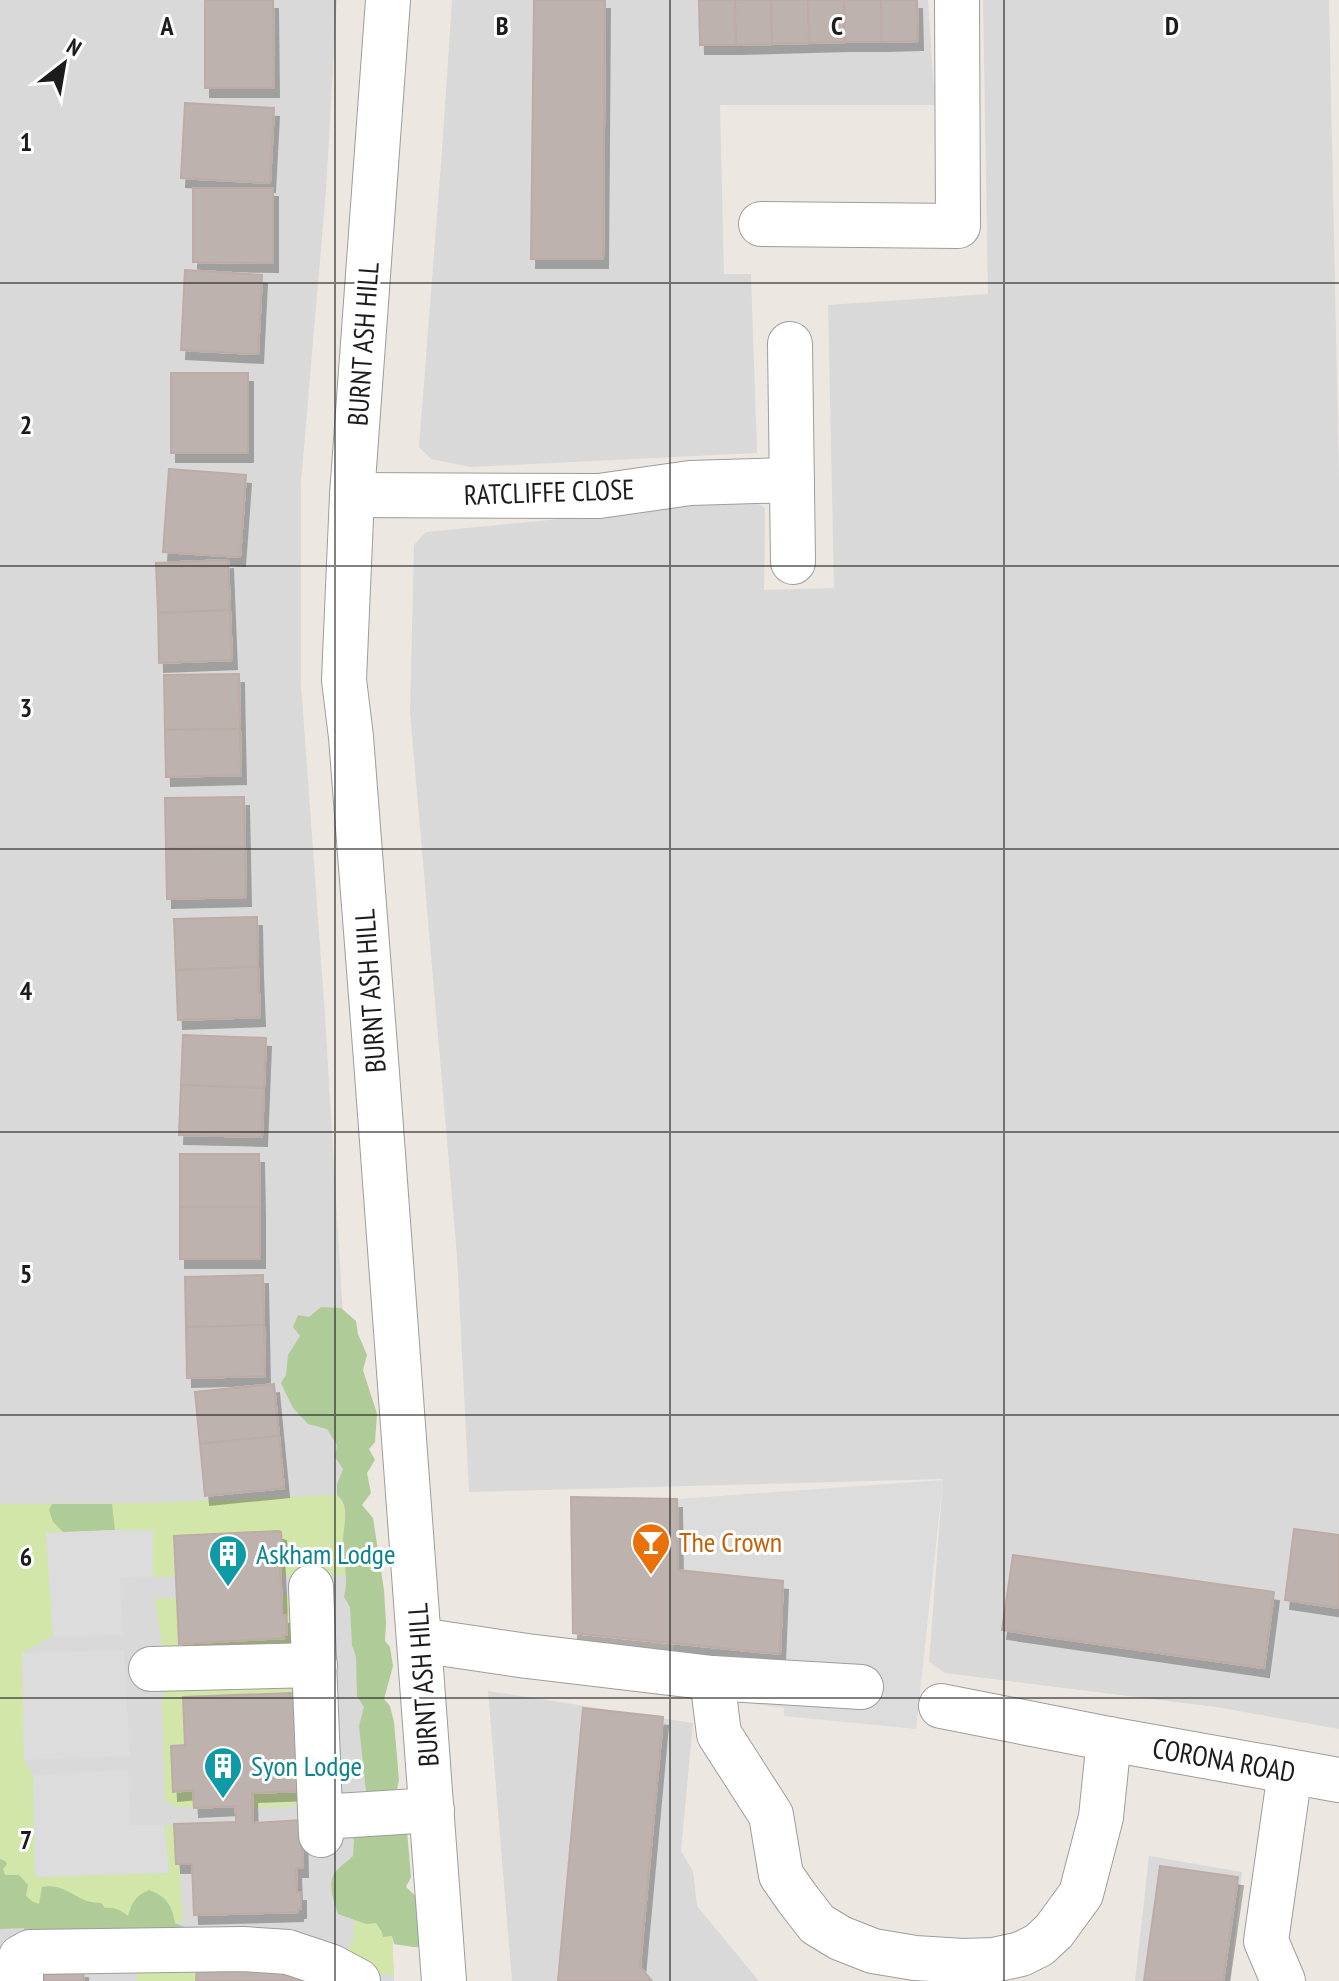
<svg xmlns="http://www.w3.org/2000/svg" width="1339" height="1981" viewBox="0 0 1339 1981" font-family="'PT Sans Narrow',sans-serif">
<defs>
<filter id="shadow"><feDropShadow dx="5" dy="9" stdDeviation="0" flood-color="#0004"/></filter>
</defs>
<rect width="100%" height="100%" fill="#ede7e1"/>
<!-- residential -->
<g fill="#dad9d9">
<path d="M0,0H337L326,190L301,483V683L325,1015L353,1482L391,1899L394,1981H0Z"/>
<path d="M452,0H928L935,105H720L724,274H751L757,453L471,467L431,459L419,447L442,150Z"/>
<path d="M983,0H1329L1339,477V1729L1216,1707L945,1673L929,1662L943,1479L469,1492L457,1256L410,712L414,545L426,532L753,500L765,508L764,590L834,588L828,305L988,294Z"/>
<path d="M488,1691L693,1723L681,1851L693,1871L697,1906L759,1981H512Z"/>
<path d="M1149,1856L1242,1872L1230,1981H1135Z"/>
</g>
<!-- grass -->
<g fill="#d1e6a8">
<path d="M337,1495C349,1508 344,1523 344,1540C344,1552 345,1563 345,1575L280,1576L279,1548H282L281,1532L277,1531L174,1536L176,1577H153V1530H115L46,1533L53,1636L22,1653L24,1760L33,1775L35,1876L169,1872L164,1825L177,1826L183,1922L0,1929V1504L152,1503Z"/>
<path d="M281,1594L294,1596L298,1644L168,1650L162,1645L155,1599L177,1598L180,1644L283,1638Z"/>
<path d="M278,1679L293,1685L302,1698L309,1802L307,1806L253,1808L252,1793L303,1791L300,1737H295L294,1710H297L296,1697L293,1696V1694L183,1697L185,1745L171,1746L173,1791L193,1790L194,1808C184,1807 171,1809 165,1799L162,1699C165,1691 167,1687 176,1685Z"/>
<path d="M356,1921L366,1924L376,1923L382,1932L392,1935L394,1976L369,1972L344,1956L354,1937V1922Z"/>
<path d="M136,1966L197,1968L196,1981H137Z"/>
</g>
<!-- forest -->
<g fill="#afcb98">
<path d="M321,1307L341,1308L356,1321L358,1334L367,1355L363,1370L377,1414L375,1442L369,1449L375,1460L367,1473L371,1493L362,1505L373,1518L384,1590L386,1622L385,1641L390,1647L393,1666L384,1699L390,1706L394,1722L399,1780L395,1799L407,1831L411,1877L406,1887L425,1905L428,1947H413L394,1944L392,1936L383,1937L382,1932L376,1923L366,1924L338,1914C334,1900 325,1881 338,1869C343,1864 348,1861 353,1856L354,1840L348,1829L367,1800L359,1726L364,1707L357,1696L356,1657L352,1645L350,1607L344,1597C349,1578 343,1558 343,1538C344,1527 347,1516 344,1505C343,1501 340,1498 337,1495V1484L343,1469L335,1457L337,1445L327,1429L308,1424L293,1408L281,1383L286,1375L288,1355L300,1336L293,1327L298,1315L309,1317Z"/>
<path d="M52,1504H112L115,1530L63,1532L53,1522L49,1510Z"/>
<path d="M0,1859L5,1861L7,1864L3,1869L5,1875H19L28,1885L26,1896L33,1902L39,1904L42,1887C61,1883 71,1895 87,1901C89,1902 99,1903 101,1903L105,1908C115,1907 120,1910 128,1916C132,1903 135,1896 149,1890C166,1896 172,1905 175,1923L196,1932L27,1938L24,1928L0,1929Z"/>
</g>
<!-- parking -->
<g fill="#dcdcdc">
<path d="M943,1480L916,1729L784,1716V1708L671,1693L678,1571L677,1499Z"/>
<path d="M115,1530H153V1577L120,1578L123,1635L53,1636L46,1533Z"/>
<path d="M124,1650L130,1756L24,1760L22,1653Z"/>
<path d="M128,1770L131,1825H164L169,1873L35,1877L33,1775Z"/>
</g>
<!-- building -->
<g fill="#bdb2ae" stroke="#beaba5" stroke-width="2" filter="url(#shadow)">
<path d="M205,0H273L274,88H205Z"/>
<path d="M534,0H605L603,259H531Z"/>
<path d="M699,0H735L736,45H700Z"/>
<path d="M735,0H771L772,44L736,45Z"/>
<path d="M771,0H808L809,43L772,44Z"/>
<path d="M808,0H844L845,42L809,43Z"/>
<path d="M844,0H881V42H845Z"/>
<path d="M881,0H917L918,41L881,42Z"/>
<path d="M185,103L274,108L270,183L181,178Z"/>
<path d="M193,188H273V263L193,262Z"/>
<path d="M185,270L262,275L258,354L181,350Z"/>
<rect x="171" y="373" width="77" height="80"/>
<path d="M169,469L246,475L240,557L163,552Z"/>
<path d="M228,560L230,610L158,613L156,563Z"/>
<path d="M230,610L232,660L159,663L158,613Z"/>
<path d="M239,674L240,729L165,730L164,675Z"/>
<path d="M240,729L241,775L166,777L165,730Z"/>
<path d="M244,797L245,847L166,848L165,798Z"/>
<path d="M245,847L246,897L167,899L166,848Z"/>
<path d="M257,917L258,967L176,970L174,919Z"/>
<path d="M258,967L260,1017L178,1020L176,970Z"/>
<path d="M183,1035L266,1038L264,1088L181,1085Z"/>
<path d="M181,1085L264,1088L262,1137L179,1135Z"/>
<path d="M180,1154H259L260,1207H180Z"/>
<rect x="180" y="1207" width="80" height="52"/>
<path d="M263,1275L264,1325L186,1327L185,1277Z"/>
<path d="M264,1325L265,1376L187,1378L186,1327Z"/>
<path d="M274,1384L279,1436L200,1444L195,1392Z"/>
<path d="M279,1436L284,1488L205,1496L200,1444Z"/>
<path d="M571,1497L677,1499L678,1570L783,1581L780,1654L573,1633Z"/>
<path d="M1294,1529L1339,1535V1608L1285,1600Z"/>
<path d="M278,1531L281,1532L282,1548H279L281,1586L282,1615H286L287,1635H283L284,1638L179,1644L174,1536Z"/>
<path d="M1013,1555L1274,1592L1264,1668L1002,1630Z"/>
<path d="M293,1693L297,1710H294L295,1737H300L303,1791L252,1793L253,1823L302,1820L303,1868H296L297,1892H301V1909H298V1912L194,1915L192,1864H176L174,1824L236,1822V1815L235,1806L194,1808L193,1790L173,1792L171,1746L185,1745L183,1697Z"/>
<path d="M583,1708L663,1717L640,1967L652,1981H558Z"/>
<path d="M1160,1866L1238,1877L1223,1981H1144Z"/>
<path d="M197,1968L311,1972V1981H196Z"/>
<path d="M83,1969L84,1981H44V1970Z"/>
</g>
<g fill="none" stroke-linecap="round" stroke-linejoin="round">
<!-- minor casing -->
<g stroke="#9d9d9d" stroke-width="46">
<g id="minor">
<path d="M388,0L352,495L344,680L351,737L377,1073L444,1981"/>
<path d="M761,224L958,226L957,0"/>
<path d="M790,344L793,562"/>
<path d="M352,495L599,496L690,483L792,480"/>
<path d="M311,1587L321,1835"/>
<path d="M419,1640L527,1656L712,1678L861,1687"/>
<path d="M151,1669L315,1665"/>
<path d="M712,1678L719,1734L771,1815L781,1875L797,1898L817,1924L840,1938L873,1951L915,1958L963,1961L994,1960L1021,1954L1039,1945L1054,1931L1081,1894L1101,1817L1109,1739"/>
<path d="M941,1706L1109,1739L1339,1780"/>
<path d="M321,1817L432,1810"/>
<path d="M21,1981V1957L30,1952L243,1949L288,1952L330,1966L358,1981"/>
<path d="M1283,1981L1266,1941L1290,1772"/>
</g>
</g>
<!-- minor -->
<use href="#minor" stroke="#fff" stroke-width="44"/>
</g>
<!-- grid -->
<path fill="none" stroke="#1c1c1c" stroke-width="2" stroke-opacity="0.55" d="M335,0V1981M670,0V1981M1004,0V1981M0,283H1339M0,566H1339M0,849H1339M0,1132H1339M0,1415H1339M0,1698H1339"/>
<!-- icons -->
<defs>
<g id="bar-pin" transform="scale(2)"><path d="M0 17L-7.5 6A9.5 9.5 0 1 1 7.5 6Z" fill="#e8710a" stroke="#fff"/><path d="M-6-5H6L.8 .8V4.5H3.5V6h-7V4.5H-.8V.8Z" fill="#fff"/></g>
<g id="building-pin" transform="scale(2)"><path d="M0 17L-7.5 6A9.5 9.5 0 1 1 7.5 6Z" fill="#0f9aa8" stroke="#fff"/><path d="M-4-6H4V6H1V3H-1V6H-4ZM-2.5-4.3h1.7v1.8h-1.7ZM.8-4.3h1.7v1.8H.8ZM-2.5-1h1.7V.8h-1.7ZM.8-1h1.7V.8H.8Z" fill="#fff"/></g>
</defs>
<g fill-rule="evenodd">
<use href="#bar-pin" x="651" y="1542"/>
<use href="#building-pin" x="228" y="1554"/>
<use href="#building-pin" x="223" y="1766"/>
</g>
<g text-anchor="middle" stroke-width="6" stroke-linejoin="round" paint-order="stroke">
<!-- street labels -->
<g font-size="28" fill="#1c1c1c" stroke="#fff">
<text transform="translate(363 344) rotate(-86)" y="10">BURNT ASH HILL</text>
<text transform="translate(549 492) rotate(-2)" y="10">RATCLIFFE CLOSE</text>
<text transform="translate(370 991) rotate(-94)" y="10">BURNT ASH HILL</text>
<text transform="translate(423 1685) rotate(-94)" y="10">BURNT ASH HILL</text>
<text transform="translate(1224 1760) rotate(10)" y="10">CORONA ROAD</text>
</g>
<!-- food labels -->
<g font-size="28" fill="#c56008" stroke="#fff" text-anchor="start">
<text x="679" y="1552">The Crown</text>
</g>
<!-- culture labels -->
<g font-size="28" fill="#0d838f" stroke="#fff" text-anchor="start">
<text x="256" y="1564">Askham Lodge</text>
<text x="251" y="1776">Syon Lodge</text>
</g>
</g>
<g font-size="26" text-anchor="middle" font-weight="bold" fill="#1c1c1c" stroke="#fff" stroke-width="6" stroke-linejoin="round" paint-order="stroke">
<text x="167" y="35">A</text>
<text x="502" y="35">B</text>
<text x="837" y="35">C</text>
<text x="1172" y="35">D</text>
<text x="26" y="151">1</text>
<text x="26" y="434">2</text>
<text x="26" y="717">3</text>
<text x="26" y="1000">4</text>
<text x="26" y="1283">5</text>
<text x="26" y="1566">6</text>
<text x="26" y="1849">7</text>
</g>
<!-- north arrow -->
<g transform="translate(64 64) rotate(31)" stroke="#ffffff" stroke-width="6" paint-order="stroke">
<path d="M0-6L14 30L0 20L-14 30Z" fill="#1c1c1c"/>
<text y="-12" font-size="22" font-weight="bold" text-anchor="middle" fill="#1c1c1c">N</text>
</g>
</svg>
